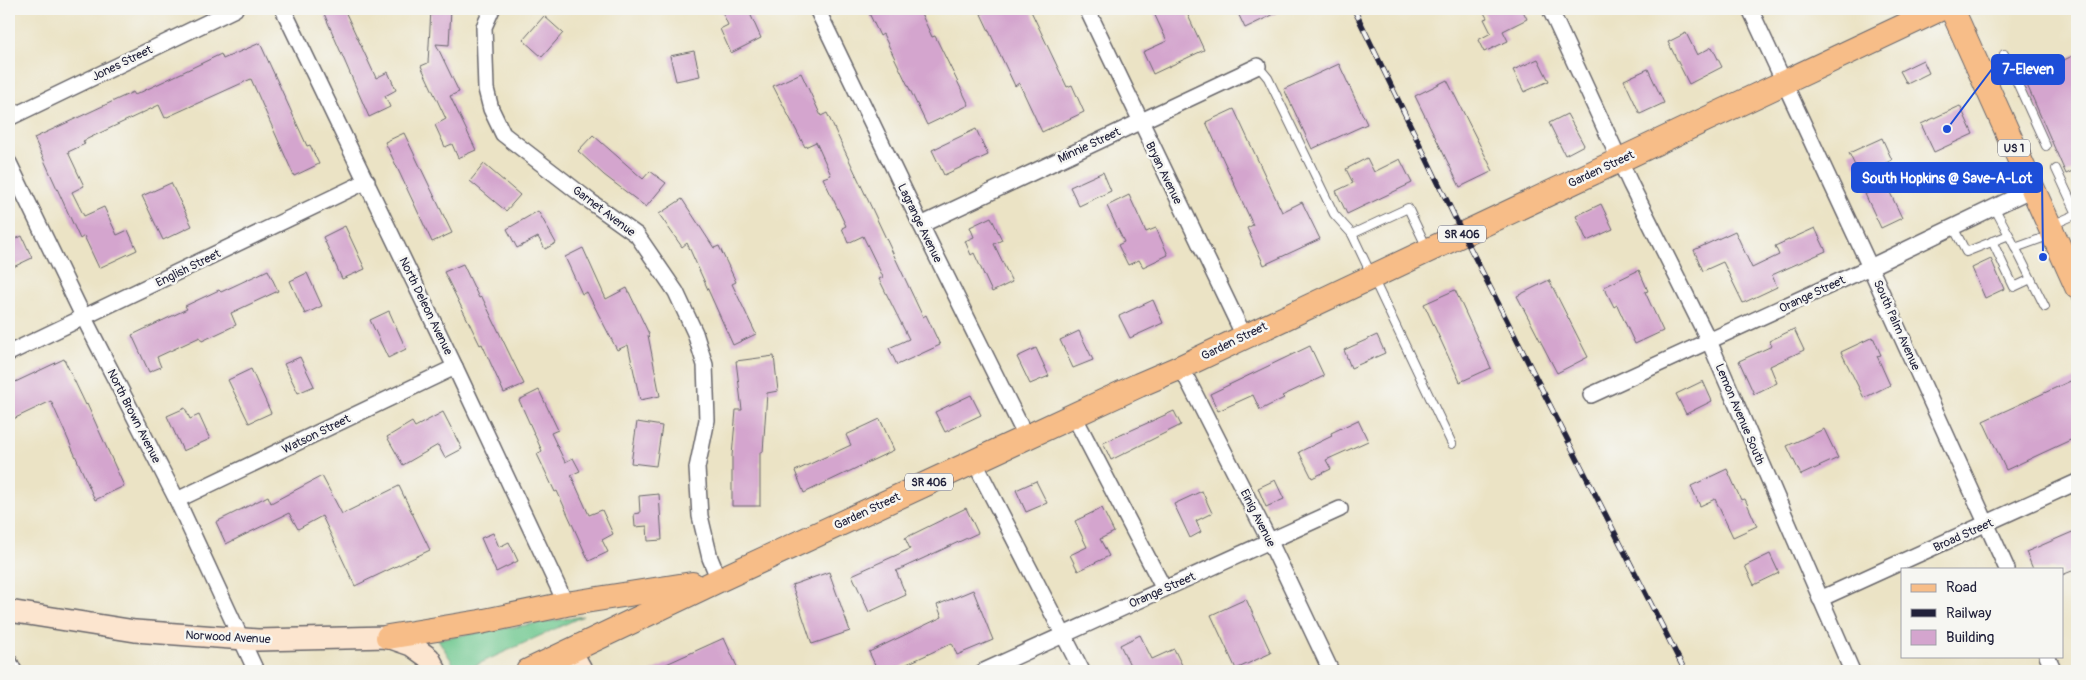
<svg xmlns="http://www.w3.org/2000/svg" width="2086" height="680" viewBox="0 0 2086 680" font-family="Pangolin,sans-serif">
<rect width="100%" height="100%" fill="#f6f6f2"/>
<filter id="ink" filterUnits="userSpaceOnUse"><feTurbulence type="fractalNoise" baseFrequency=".02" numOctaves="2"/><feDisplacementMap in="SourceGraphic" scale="10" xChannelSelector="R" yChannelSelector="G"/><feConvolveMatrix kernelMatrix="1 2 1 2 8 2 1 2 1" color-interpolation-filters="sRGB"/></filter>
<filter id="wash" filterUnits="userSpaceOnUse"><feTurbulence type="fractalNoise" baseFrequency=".0096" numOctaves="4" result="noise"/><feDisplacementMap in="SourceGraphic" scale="20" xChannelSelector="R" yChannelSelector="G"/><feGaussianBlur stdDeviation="1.12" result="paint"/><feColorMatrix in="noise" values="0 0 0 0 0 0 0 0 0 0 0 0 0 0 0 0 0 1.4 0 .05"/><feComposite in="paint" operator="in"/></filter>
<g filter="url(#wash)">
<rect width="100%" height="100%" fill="#ebe3c5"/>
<!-- green -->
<path fill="#6ec88f" stroke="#487565" d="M583,616L463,671L454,665L438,639Z"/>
<g id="blocks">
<!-- building -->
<g fill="#d4a5ce">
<path d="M322,9H344L376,78L388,72L396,90L385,96L390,107L369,117Z"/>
<path d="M431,9H451L449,45L436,44L459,92L450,96L476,150L458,158L452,144L445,147L435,125L446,119L421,66L428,63Z"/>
<path d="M721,9H748L761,38L731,53L720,29L728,25Z"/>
<path d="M867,9H919L932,37L935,36L969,105L927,125L883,34L880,36Z"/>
<path d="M992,9H1030L1067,87L1072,85L1084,112L1042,132L1019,83L1015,86L981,14Z"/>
<path d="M1152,9H1185L1204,50L1153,74L1143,52L1167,41Z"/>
<path d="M1236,9H1285L1245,28Z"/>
<path d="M1482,9H1522L1527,19L1503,31L1508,41L1484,52L1478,40L1491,33L1484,19L1487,18Z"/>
<path d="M544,16L563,33L542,57L523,40Z"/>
<path d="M1686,33L1697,55L1712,47L1722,67L1689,84L1668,42Z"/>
<path d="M260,43L307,146L310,145L319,164L294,176L251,79L165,118L159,105L83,141L85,144L68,152L84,186L72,192L84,216L104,207L117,235L128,230L137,250L99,268L84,236L80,239L34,138L133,92L135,95L221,54L223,59Z"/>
<path d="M694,51L700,76L676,81L670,56Z"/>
<path d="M2077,54V169L2066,174L2024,78Z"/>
<path d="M1538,59L1549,81L1524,92L1513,70Z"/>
<path d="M1923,60L1929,73L1907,84L1900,71Z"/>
<path d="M1339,64L1367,124L1312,149L1284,89Z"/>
<path d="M1648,69L1664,103L1640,114L1624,80Z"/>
<path d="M801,73L821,116L827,113L923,317L926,315L940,345L897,365L889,348L909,339L879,279L883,277L863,236L848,243L842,228L846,226L823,178L831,175L816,142L805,147L773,86Z"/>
<path d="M1447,80L1493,171L1460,187L1415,96Z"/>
<path d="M1960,106L1973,134L1934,152L1921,124Z"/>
<path d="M1234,109L1282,212L1302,202L1320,239L1264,265L1247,228L1253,225L1206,122Z"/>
<path d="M1567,114L1584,145L1565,155L1549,123Z"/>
<path d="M976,129L988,155L944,175L932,150Z"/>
<path d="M404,133L452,233L432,242L385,142Z"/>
<path d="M593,135L643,179L650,171L666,183L646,207L604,175L578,151Z"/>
<path d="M1882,138L1892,160L1878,167L1902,218L1881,228L1865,194L1868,193L1849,153Z"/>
<path d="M1367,158L1374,172L1400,159L1412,183L1347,214L1336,191L1353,183L1346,169Z"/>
<path d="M484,164L520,195L506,211L470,181Z"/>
<path d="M1103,172L1111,191L1079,206L1070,187Z"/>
<path d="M171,183L192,226L163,240L142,196Z"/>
<path d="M1129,195L1146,232L1156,228L1168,255L1143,267L1139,260L1128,265L1118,245L1124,242L1107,206Z"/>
<path d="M682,199L714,248L719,246L736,282L732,284L756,334L733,345L687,243L682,247L659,214Z"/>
<path d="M1601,204L1613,229L1587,241L1576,216Z"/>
<path d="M538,211L556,243L545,249L538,237L517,248L507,229Z"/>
<path d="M991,217L1002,240L994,244L1012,282L992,292L974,253L971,255L965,241L974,237L970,227Z"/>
<path d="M345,226L365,269L342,279L323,237Z"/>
<path d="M1815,228L1826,251L1772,275L1777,287L1743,303L1723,262L1703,271L1694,250L1735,231L1752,268L1779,255L1775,246Z"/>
<path d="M22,236L32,258L9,269V242Z"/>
<path d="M583,248L606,299L627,288L649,334L648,335L660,396L640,400L628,345L617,350L587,292L582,294L565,257Z"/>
<path d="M1991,259L2004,289L1985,298L1972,268Z"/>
<path d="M463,264L479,298L482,297L524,384L504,393L482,344L480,345L444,272Z"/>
<path d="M268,270L278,291L231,313L236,325L202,341L200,337L157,357L161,367L149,372L132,335L187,309L185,306L219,290L221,292Z"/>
<path d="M1639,270L1648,291L1645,292L1663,331L1635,344L1617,305L1614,307L1604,287Z"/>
<path d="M307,273L322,306L305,314L290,281Z"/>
<path d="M1549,280L1588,357L1557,373L1517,296Z"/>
<path d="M1455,290L1491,368L1460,382L1424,304Z"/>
<path d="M1153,300L1163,323L1130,338L1119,316Z"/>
<path d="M389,311L406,349L388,358L370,320Z"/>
<path d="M1794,329L1804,350L1770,366L1777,383L1754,394L1739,361L1772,346L1769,341Z"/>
<path d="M1079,331L1093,360L1073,368L1060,340Z"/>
<path d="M1377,335L1385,353L1351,368L1344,350Z"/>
<path d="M1873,337L1881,355L1877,356L1890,385L1864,398L1841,352Z"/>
<path d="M1310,346L1324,376L1282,396L1284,398L1260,410L1253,395L1218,411L1210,394Z"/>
<path d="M1036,348L1049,376L1030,384L1017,357Z"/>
<path d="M774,356L778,391L767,393L763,452H760V506H732V456L736,410H742L736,361Z"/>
<path d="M300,357L314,386L298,393L284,364Z"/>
<path d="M64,359L86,405L87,404L124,486L95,500L51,401L9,421V385Z"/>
<path d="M251,369L271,413L249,423L228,380Z"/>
<path d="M2077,378V437L2006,470L1983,421Z"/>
<path d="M1703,381L1712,401L1686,414L1676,394Z"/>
<path d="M539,390L558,430L551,433L565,462L573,458L580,471L571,475L589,515L602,510L613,534L602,540L608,552L589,561L557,491L555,492L537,454L542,451L519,400Z"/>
<path d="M971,395L981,415L945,432L935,412Z"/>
<path d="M185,408L190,419L199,415L210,439L183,451L167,416Z"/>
<path d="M1174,411L1181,425L1111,460L1103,443Z"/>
<path d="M443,412L462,449L445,458L438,445L403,465L387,437L412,422L415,427Z"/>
<path d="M880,419L894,450L804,493L795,471L851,445L846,435Z"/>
<path d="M1358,420L1368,441L1326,460L1331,469L1312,478L1299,452L1332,436L1331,433Z"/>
<path d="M637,422L662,426L656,466L631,463Z"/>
<path d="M1824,429L1838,458L1801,475L1787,446Z"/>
<path d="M1727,469L1741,500L1745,499L1757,526L1733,537L1715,499L1700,506L1691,486Z"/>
<path d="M322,476L342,514L399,486L430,550L355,586L322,516L298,529L289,513L226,544L216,522L268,496L271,503Z"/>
<path d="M1275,480L1284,499L1266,507L1258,488Z"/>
<path d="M1036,481L1047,503L1026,512L1016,490Z"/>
<path d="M1202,491L1212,513L1196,521L1201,532L1190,538L1174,504Z"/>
<path d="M659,494L662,540L648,541L647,526L635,527L634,514L640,513L639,496Z"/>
<path d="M966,508L978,533L896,571L906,595L869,612L852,575L910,549L905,538Z"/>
<path d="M1102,508L1114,532L1100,539L1109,556L1078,571L1070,555L1087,547L1075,521Z"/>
<path d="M2077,530V569L2062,575V569H2033L2026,552Z"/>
<path d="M493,533L499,547L509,542L518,561L496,572L481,538Z"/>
<path d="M1770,554L1779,573L1754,585L1745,566Z"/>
<path d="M829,572L850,631L812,644L792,585Z"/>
<path d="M973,590L993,640L957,655L952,643L892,671H878L869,652L942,617L937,605Z"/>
<path d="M1246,599L1271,653L1236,669L1211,615Z"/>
<path d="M1140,635L1152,659L1174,649L1185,671H1128L1132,669L1120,645Z"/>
<path d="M724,638L739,671H651Z"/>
</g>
</g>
</g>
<g filter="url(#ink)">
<use href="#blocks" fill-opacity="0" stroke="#68666b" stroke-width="1"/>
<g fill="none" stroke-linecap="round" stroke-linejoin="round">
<!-- lane casing -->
<g stroke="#68666b" stroke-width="10">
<g id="lane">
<path d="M2004,54L2046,146"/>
<path d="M1258,66L1268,78L1334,214L1352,234L1452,444"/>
<path d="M2056,169L2077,214"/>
<path d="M1994,207L2009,235"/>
<path d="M2052,225L2077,214"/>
<path d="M1953,227L1966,252L2009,235L2031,279"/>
<path d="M1352,234L1408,208L1427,248"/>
<path d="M1992,241L2014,287L2031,279L2045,307"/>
<path d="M2015,248L2051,235"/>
</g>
</g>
<!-- street casing -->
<g stroke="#68666b" stroke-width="18">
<g id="street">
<path d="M283,9L455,367L566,604"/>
<path d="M492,9L484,27L486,89L491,109L503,134L591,202L637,235L676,292L695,333L705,365L707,420L697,468L700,516L710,558L719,580"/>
<path d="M817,9L921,225L1026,437"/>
<path d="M1087,9L1244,336"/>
<path d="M1550,9L1631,185L1709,341L1852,671"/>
<path d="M1750,9L1870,267L2007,569"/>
<path d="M9,118L235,9"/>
<path d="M9,163L84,318L177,500L256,671"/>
<path d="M921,225L1258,66"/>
<path d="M9,353L367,181"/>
<path d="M1181,367L1270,542L1331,671"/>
<path d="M1591,395L1870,267L2032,189"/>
<path d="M1074,416L1164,589"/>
<path d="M974,461L1082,671"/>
<path d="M177,500L455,367"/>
<path d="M1820,599L2077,482"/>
<path d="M2047,656L2054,671"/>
<path d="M9,661L14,671"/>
<path d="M984,671L1340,509"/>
</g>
</g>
<!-- secondary casing -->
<g stroke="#68666b" stroke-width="24">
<g id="secondary">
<path d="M9,611L135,631L258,640L388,637L411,645L429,658L436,671"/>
<path d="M571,651L582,671"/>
</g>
</g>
<!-- primary casing -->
<g stroke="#68666b" stroke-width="26">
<g id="primary">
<path d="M1952,9L2077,287"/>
<path d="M388,637L480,622L566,604L692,584"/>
<path d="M528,671L719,580L1139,385L1181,367L1940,9"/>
</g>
</g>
<!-- lane -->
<use href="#lane" stroke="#fff" stroke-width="8"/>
<!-- street -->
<use href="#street" stroke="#fff" stroke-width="15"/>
<!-- secondary -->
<use href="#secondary" stroke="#fce5cf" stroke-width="21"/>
<!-- primary -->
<use href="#primary" stroke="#f7bd88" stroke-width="24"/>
<!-- rail casing -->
<g stroke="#22223b" stroke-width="5.5">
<path id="rail" d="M1354,9L1463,234L1685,671"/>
</g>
<!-- rail -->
<use href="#rail" stroke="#f6f6f2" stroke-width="4" stroke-dasharray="11" stroke-linecap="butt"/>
</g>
</g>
<g text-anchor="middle" stroke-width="5" stroke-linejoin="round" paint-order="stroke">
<!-- shield labels -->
<g fill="#f6f6f2" stroke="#626272" stroke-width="1">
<rect x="1998" y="139.5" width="32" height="17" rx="4"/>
<rect x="1438" y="225.5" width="48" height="17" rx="4"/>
<rect x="905" y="473.5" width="48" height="17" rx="4"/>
</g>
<g font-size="11" font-weight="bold" fill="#22223b">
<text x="2014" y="152">US 1</text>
<text x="1462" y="238">SR 406</text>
<text x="929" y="486">SR 406</text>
</g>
<!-- street labels -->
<g font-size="12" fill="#22223b" stroke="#f6f6f2">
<text transform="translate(122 63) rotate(-26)" y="4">Jones Street</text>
<text transform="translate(1089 145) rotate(-25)" y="4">Minnie Street</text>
<text transform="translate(1601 169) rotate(-25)" y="4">Garden Street</text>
<text transform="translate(1164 173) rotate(64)" y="4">Bryan Avenue</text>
<text transform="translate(604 211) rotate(37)" y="4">Garnet Avenue</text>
<text transform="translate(920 223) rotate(64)" y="4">Lagrange Avenue</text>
<text transform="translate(188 268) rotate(-26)" y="4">English Street</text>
<text transform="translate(1812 294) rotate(-25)" y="4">Orange Street</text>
<text transform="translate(426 306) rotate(64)" y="4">North Deleon Avenue</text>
<text transform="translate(1897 325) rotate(66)" y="4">South Palm Avenue</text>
<text transform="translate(1234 341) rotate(-26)" y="4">Garden Street</text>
<text transform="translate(1740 414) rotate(67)" y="4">Lemon Avenue South</text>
<text transform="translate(134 416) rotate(63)" y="4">North Brown Avenue</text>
<text transform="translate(316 434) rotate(-26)" y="4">Watson Street</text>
<text transform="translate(867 511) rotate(-25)" y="4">Garden Street</text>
<text transform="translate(1258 518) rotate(63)" y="4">Einig Avenue</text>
<text transform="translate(1963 535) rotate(-24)" y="4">Broad Street</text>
<text transform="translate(1162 590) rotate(-24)" y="4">Orange Street</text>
<text transform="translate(228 637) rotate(3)" y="4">Norwood Avenue</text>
</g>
</g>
<!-- callouts -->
<path fill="none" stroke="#1d4ed8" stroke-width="2" d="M1947 129L1992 69M2043 257L2042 178"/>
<g fill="#1d4ed8" stroke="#f6f6f2" stroke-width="2">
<circle cx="1947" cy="129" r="5"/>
<circle cx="2043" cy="257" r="5"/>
</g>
<g fill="#1d4ed8" stroke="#1d4ed8" stroke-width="2">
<rect x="1992" y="55" width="72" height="29" rx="5"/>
<rect x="1852" y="163" width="190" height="29" rx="5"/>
</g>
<g font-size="14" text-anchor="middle" font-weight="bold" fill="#fff">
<text x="2028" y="74">7-Eleven</text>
<text x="1947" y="183">South Hopkins @ Save-A-Lot</text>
</g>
<!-- margin -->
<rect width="2086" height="680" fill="none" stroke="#f6f6f2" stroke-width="30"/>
<!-- legend -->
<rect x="1901" y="568" width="162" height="90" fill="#f6f6f2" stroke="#a1a1a9"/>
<rect x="1911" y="584" width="25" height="8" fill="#f7bd88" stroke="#a1a1a9"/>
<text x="1946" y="592" font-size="15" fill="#22223b">Road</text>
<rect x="1911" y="609" width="25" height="8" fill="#22223b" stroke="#a1a1a9"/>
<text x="1946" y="618" font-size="15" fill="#22223b">Railway</text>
<rect x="1911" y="630" width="25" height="15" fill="#d4a5ce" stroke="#a1a1a9"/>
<text x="1946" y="642" font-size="15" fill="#22223b">Building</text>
</svg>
